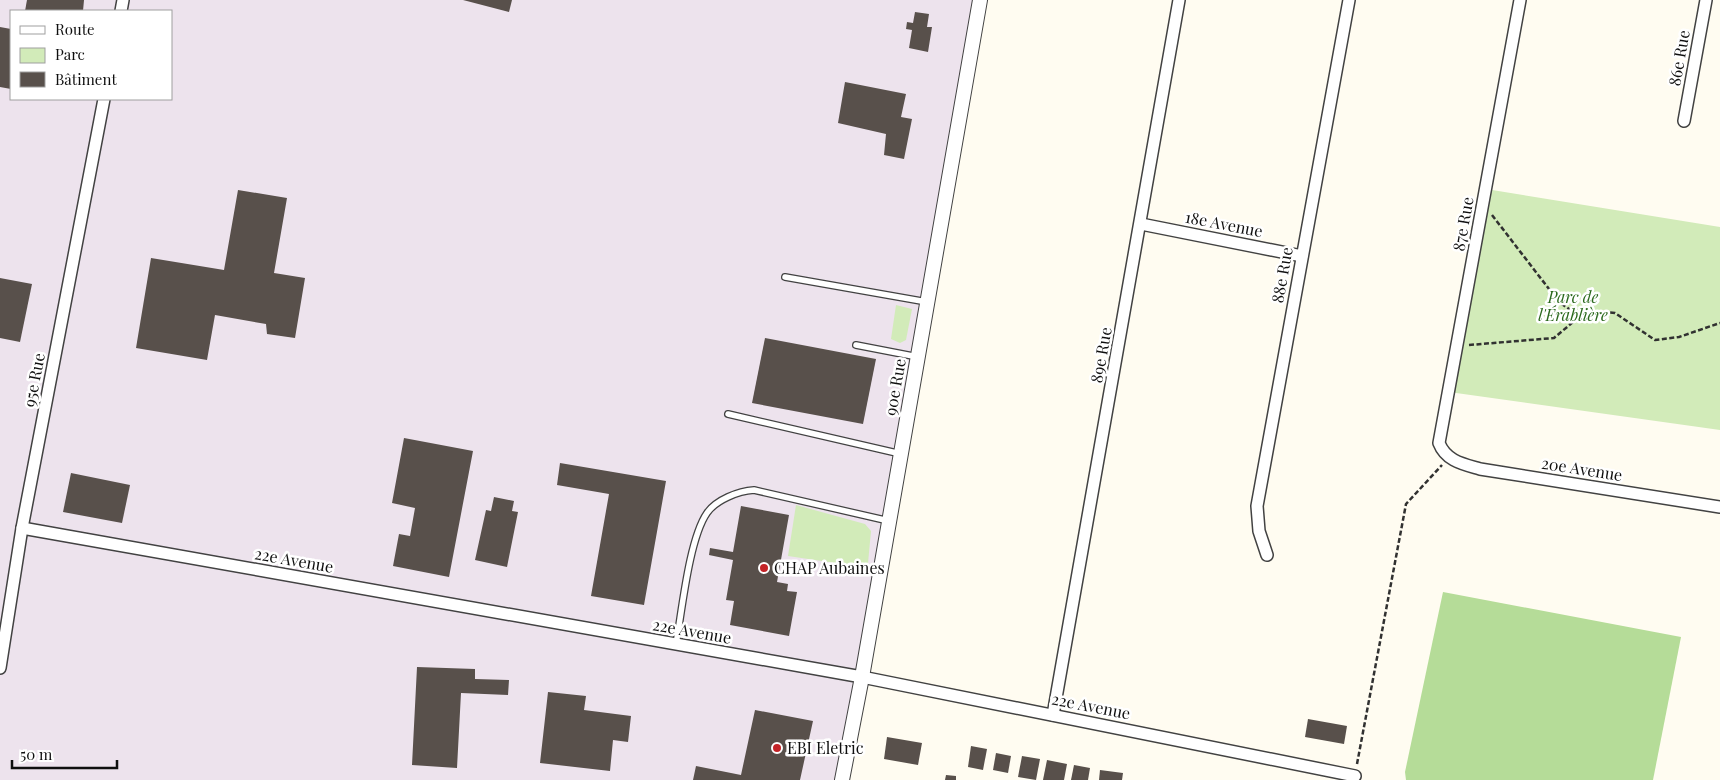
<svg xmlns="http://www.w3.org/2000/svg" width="1720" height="780" viewBox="0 0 1720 780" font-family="'Playfair Display',serif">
<rect width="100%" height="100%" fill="#fffcf1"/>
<!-- industrial -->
<path fill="#ede3ed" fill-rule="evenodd" d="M0,0H980L842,780H0ZM11,11H171V99H11Z"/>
<!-- green -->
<g fill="#d2ebb9">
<path d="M1486,189L1720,227V430L1449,392Z"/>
<path d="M896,305L912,309L906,340L900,343L891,339Z"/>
<path d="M796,505L865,524L871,531L868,563L862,567L788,556Z"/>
</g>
<!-- forest -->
<path fill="#b5dc98" d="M1443,592L1681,637L1653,780H1406L1405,772Z"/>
<!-- building -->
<g fill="#58504b">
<path d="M27,0H84L83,11H25Z"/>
<path d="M463,0H512L509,12Z"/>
<path d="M915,12L929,14L927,27H932L928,52L909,48L912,30L906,29L907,22L913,23Z"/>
<path d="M0,27L11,29V89L0,87Z"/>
<path d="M845,82L906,94L901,117L912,119L904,159L884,155L886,134L838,123Z"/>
<path d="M238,190L287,198L274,273L305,278L295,338L267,334L266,324L215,315L207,360L136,348L151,258L224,270Z"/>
<path d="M0,278L32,284L20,342L0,338Z"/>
<path d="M765,338L876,359L863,424L752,403Z"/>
<path d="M404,438L473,451L449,577L393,566L399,534L410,536L415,508L392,503Z"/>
<path d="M560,463L666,481L644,605L591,596L609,494L557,485Z"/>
<path d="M71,473L130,485L122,523L63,512Z"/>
<path d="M494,497L514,501L512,511L518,512L507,567L475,560L486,510L491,511Z"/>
<path d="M741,506L789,515L777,582L788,584L787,591L797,592L789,636L730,625L734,601L726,600L733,560L709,555L710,548L733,552Z"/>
<path d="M417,667L475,669V679L509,680L508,695L461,693L457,768L412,765Z"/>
<path d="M548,692L586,696L584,710L631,716L628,742L613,740L610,771L540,763Z"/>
<path d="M755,710L813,721L800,780H693L696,766L741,775Z"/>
<path d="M1308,719L1347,726L1344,744L1305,737Z"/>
<path d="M887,737L922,743L918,765L884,759Z"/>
<path d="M971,746L987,749L983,770L968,767Z"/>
<path d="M996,753L1011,756L1008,773L993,770Z"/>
<path d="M1022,756L1040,759L1036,780L1018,777Z"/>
<path d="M1047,760L1067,764L1064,780H1043Z"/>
<path d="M1074,765L1090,768L1088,780H1071Z"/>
<path d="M1100,770L1123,773L1122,780H1099Z"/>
<path d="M946,775L956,776V780H945Z"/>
</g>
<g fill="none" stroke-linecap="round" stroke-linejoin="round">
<!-- service casing -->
<g stroke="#424242" stroke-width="8">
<g id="service">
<path d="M785,277L927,302"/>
<path d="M856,345L918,357"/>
<path d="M728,414L901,454"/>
<path d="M676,644C682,611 689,539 707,513C716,500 738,491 754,490L889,521"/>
</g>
</g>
<!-- minor casing -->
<g stroke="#424242" stroke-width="14">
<g id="minor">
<path d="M1520,0L1439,443C1446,461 1463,464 1480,469L1720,507"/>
<path d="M121,11L123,0"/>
<path d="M1684,121L1706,0"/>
<path d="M1141,224L1302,256"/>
<path d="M22,528L862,677L1355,776"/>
<path d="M1267,555L1259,531L1257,506L1349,0"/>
<path d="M0,668L22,528L104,99"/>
<path d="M1053,715L1179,0"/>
</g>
</g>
<!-- tertiary casing -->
<g stroke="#424242" stroke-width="16">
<path id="tertiary" d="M842,780L862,677L980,0"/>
</g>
<!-- path -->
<g stroke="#313131" stroke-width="2.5" stroke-dasharray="5 2.5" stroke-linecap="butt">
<path d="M1492,215L1559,302L1579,316"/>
<path d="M1469,345L1554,338L1579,317L1588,313L1603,312L1615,313L1655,340L1679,337L1720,323"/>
<path d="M1357,764L1406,504L1442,465"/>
</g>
<!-- service -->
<use href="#service" stroke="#fff" stroke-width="5.5"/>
<!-- minor -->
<use href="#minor" stroke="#fff" stroke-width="11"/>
<!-- tertiary -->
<use href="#tertiary" stroke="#fff" stroke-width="14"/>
</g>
<!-- markers -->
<g fill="#c32327" stroke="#fff" stroke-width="2">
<circle cx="764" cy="568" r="5"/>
<circle cx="777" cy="748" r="5"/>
</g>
<g text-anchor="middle" stroke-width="5" stroke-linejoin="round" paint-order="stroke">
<!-- street labels -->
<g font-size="16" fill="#0f0f0f" stroke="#fff">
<text transform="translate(1679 58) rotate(-80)" y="6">86e Rue</text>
<text transform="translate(1224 224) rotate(11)" y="6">18e Avenue</text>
<text transform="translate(1463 224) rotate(-80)" y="6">87e Rue</text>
<text transform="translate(1282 275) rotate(-80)" y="6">88e Rue</text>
<text transform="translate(1101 355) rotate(-80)" y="6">89e Rue</text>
<text transform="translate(34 380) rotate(-79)" y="6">95e Rue</text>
<text transform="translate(895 387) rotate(-80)" y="6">90e Rue</text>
<text transform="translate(1582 469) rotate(9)" y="6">20e Avenue</text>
<text transform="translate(294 560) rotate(10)" y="6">22e Avenue</text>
<text transform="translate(692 631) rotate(10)" y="6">22e Avenue</text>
<text transform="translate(1091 706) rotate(11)" y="6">22e Avenue</text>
</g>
<!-- park labels -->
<g font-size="16" font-style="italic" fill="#2b691d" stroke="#fff">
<text x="1573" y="303">Parc de<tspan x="1573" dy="18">l'Érablière</tspan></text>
</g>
<!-- poi labels -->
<g font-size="16" fill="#0f0f0f" stroke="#fff" text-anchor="start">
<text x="774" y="574">CHAP Aubaines</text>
<text x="787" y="754">EBI Eletric</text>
</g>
</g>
<!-- legend -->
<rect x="10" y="10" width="162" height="90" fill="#ffffff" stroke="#9f9f9f"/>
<rect x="20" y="26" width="25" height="8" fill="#ffffff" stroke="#9f9f9f"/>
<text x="55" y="35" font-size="15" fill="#0f0f0f">Route</text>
<rect x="20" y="48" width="25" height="15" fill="#d2ebb9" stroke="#9f9f9f"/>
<text x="55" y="60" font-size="15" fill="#0f0f0f">Parc</text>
<rect x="20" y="72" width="25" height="15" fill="#58504b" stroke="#9f9f9f"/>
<text x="55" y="85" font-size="15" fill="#0f0f0f">Bâtiment</text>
<!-- scale -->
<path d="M12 760v8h105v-8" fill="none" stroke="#0f0f0f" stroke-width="2.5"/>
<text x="20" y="760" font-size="15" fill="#0f0f0f" stroke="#ffffff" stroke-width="4" paint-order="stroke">50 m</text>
</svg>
